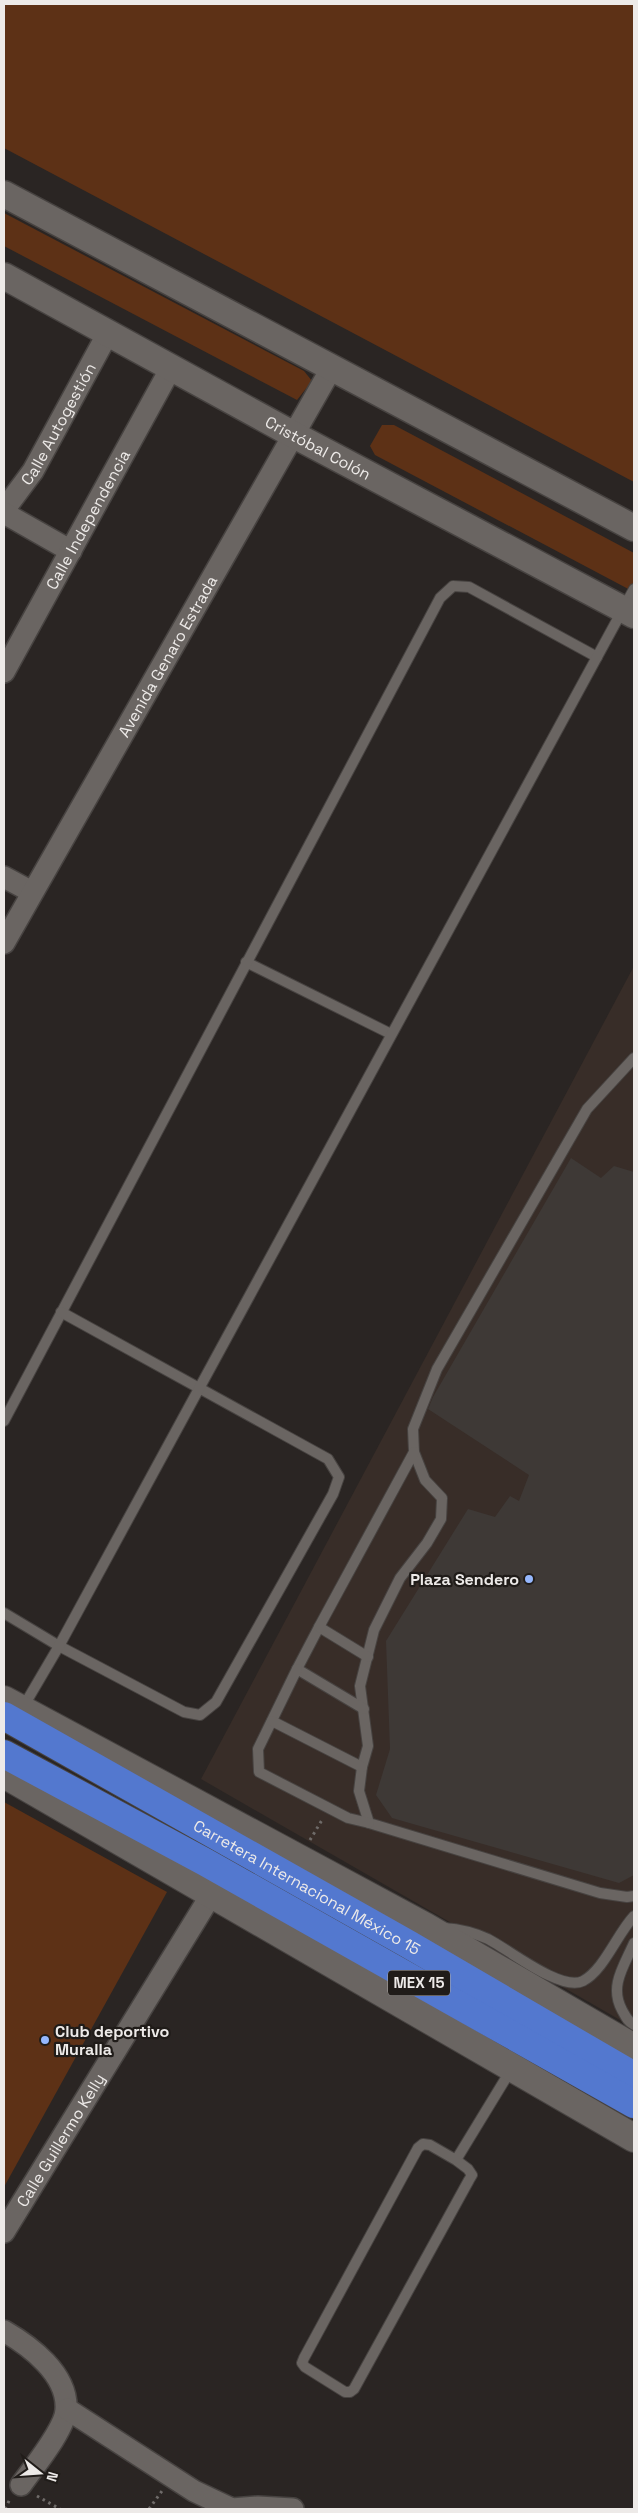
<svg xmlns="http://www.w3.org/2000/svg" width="638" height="2513" viewBox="0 0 638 2513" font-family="'Space Grotesk',sans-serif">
<rect width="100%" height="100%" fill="#2a2523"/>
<!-- built -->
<path fill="#382d28" d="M634,966V2028L201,1779Z"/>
<!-- green -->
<g fill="#5d3116">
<path d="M4,4H634V482L4,148Z"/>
<path d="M4,213L304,371L312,381L297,400L4,246Z"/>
<path d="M382,425H394L634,553V592L375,455L370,446Z"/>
<path d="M4,1802L167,1892L4,2187Z"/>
</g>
<!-- building -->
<path fill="#3e3936" d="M571,1158L601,1178L614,1166L634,1172V1875L619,1883L392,1818L376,1795L390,1749L386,1641L468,1509L495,1517L510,1496L519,1501L529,1475L428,1409L433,1397Z"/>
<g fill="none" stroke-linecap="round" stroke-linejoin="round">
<!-- service casing -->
<g stroke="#474341" stroke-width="12">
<g id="service">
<path d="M246,962L391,1034"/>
<path d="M634,1058L587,1109L437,1369L413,1429L414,1452L425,1480L442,1498L441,1519L427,1543L400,1578L374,1630L360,1686L368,1746L362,1767L359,1791L369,1823L600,1893L627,1897L634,1896"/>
<path d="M4,1421L440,598L453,586L469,587L597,657"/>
<path d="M4,1613L59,1646L184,1712L200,1715L216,1702L333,1494L339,1477L328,1459L61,1312"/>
<path d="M319,1627L297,1669L364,1709"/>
<path d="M368,1657L319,1627L414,1452"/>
<path d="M297,1669L258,1749L259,1772L348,1818L369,1823"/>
<path d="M22,1709L59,1646L634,589"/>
<path d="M272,1721L362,1767"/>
<path d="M444,1928C459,1929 473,1932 488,1939C508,1949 561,1992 583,1981C604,1970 617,1934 634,1916"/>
<path d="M634,1943C624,1966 609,1986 622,2010C626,2017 627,2021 634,2025"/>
<path d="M456,2160L430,2145L423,2144L418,2148L304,2358L302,2363L305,2367L345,2392H350L354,2389L469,2180L472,2175L468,2169L456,2160L512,2068"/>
</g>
</g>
<!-- minor casing -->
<g stroke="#474341" stroke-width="24">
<g id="minor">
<path id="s1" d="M4,510L33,471L108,333"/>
<path d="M4,513L71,551"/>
<path id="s2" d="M4,672L172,366"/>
<path d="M4,877L32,892"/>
<path id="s3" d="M4,943L331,369"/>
<path id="s4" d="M4,2232L211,1895"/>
<path d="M4,2331C30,2346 68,2374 66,2409C66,2428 33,2468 21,2485"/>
<path d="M67,2409L194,2491L232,2509L258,2507L293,2509"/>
</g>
</g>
<!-- tertiary casing -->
<g stroke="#474341" stroke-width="29">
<g id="tertiary">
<path d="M4,194L634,528"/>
<path id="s5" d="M4,276L294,435L634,615"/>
</g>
</g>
<!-- secondary casing -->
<g stroke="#474341" stroke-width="30">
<g id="secondary">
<path d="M4,1700L426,1927L634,2048"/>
<path d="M4,1774L634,2138"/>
</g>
</g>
<!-- trunk casing -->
<g stroke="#474341" stroke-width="30">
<g id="trunk">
<path id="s6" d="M4,1716L408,1944L634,2076"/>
<path d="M4,1754L205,1862L634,2104"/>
</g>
</g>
<!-- path -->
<g stroke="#6f6b69" stroke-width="3" stroke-dasharray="2.5 4" stroke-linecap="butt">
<path d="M310,1840L322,1820"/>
<path d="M37,2496L60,2509"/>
<path d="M5,2509L10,2499"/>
<path d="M149,2509L162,2491"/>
</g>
<!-- service -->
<use href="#service" stroke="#6a6562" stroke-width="10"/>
<!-- minor -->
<use href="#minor" stroke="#6a6562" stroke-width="21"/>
<!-- tertiary -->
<use href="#tertiary" stroke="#6a6562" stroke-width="26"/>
<!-- secondary -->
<use href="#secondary" stroke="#6a6562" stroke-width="28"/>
<!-- trunk -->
<use href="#trunk" stroke="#5378cf" stroke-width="28"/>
</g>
<!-- markers -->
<g fill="#95b7fd" stroke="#201c19" stroke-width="2">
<circle cx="529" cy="1579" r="5"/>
<circle cx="45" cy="2040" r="5"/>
</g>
<g text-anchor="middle" stroke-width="4.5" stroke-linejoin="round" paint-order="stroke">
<!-- shield labels -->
<rect fill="#201c19" stroke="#b0acaa" stroke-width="1" x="388" y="1970.5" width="62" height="25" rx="4"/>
<g font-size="15" font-weight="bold" fill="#edeae8">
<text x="419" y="1988">MEX 15</text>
</g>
<!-- street labels -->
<g font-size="16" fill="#edeae8" stroke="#201c19">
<text dy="6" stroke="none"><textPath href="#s1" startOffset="102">Calle Autogestión</textPath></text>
<text dy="6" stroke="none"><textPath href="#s5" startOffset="358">Cristóbal Colón</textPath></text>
<text dy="6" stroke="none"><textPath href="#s2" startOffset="174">Calle Independencia</textPath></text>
<text dy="6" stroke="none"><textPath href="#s3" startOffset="330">Avenida Genaro Estrada</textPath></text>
<text dy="6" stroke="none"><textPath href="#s6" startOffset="348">Carretera Internacional México 15</textPath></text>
<text dy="6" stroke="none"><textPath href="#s4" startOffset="108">Calle Guillermo Kelly</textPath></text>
</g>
<!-- poi labels -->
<g font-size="16" font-weight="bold" fill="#edeae8" stroke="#201c19" text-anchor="end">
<text x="519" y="1585">Plaza Sendero</text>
<text x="55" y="2037" text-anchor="start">Club deportivo<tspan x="55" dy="18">Muralla</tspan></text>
</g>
</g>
<!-- border -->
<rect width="638" height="2513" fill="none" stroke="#edeae8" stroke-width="10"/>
<!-- north arrow -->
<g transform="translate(40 2473) rotate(107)" stroke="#201c19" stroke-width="4" paint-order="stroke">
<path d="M0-4L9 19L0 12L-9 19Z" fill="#edeae8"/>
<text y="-8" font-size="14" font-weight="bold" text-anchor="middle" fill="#edeae8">N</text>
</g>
</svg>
